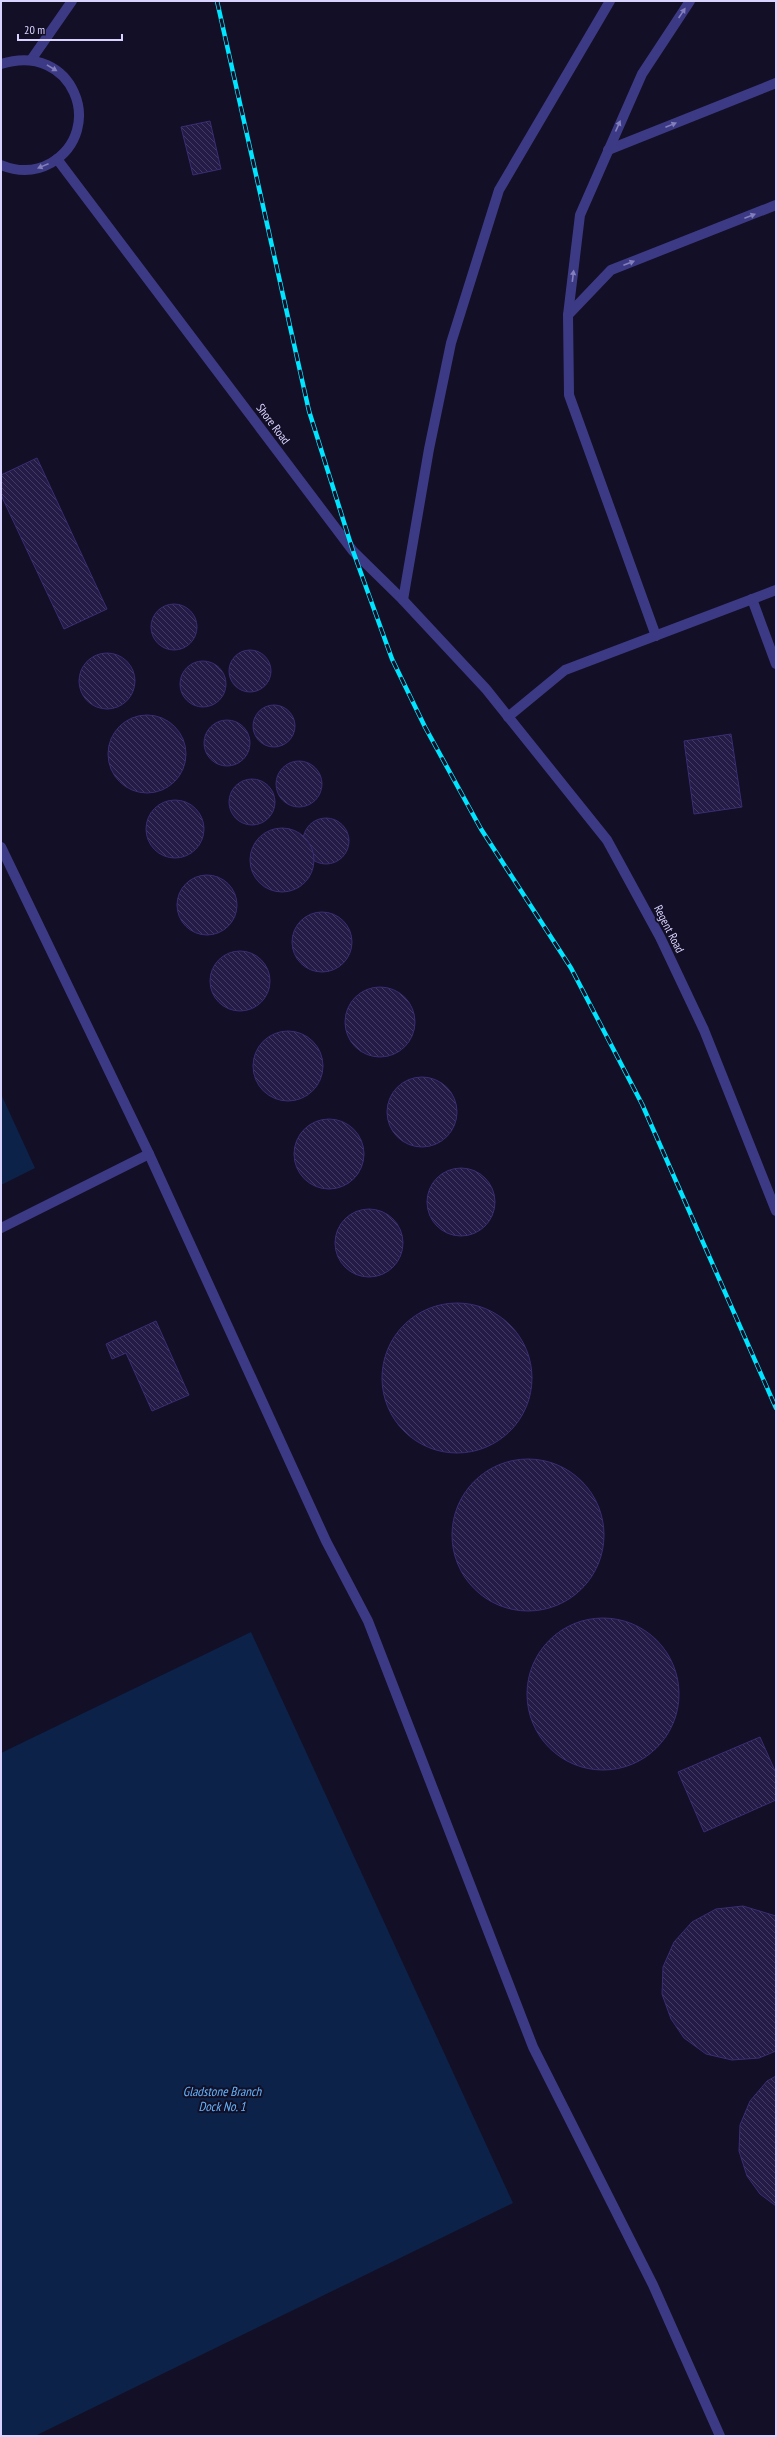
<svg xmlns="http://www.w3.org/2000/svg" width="777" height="2437" viewBox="0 0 777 2437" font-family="'PT Sans Narrow',sans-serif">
<defs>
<pattern id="building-back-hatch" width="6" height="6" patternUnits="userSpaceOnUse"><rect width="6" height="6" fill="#241b47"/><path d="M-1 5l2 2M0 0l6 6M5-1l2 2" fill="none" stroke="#433b63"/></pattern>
</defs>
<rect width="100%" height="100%" fill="#130f26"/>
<!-- water -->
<g fill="#0c2248">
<path d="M1,1094L35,1168L1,1185Z"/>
<path d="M251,1632L513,2203L35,2436H1V1753Z"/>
</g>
<!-- building -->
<g fill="url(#building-back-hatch)" stroke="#3b2d73">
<path d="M210,121L221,169L193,175L181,127Z"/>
<path d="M37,458L107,609L64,629L1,495V475Z"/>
<circle cx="174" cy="627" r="23"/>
<circle cx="250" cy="671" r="21"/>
<circle cx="107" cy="681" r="28"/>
<circle cx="203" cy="684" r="23"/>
<circle cx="274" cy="726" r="21"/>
<circle cx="147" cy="754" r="39"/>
<circle cx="227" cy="743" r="23"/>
<path d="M731,734L742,807L694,814L684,741Z"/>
<circle cx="299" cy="784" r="23"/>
<circle cx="252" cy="802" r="23"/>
<circle cx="175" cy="829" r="29"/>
<circle cx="326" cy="841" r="23"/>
<circle cx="282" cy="860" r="32"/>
<circle cx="207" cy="905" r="30"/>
<circle cx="322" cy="942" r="30"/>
<circle cx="240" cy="981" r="30"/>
<circle cx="380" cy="1022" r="35"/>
<circle cx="288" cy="1066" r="35"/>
<circle cx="422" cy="1112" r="35"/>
<circle cx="329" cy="1154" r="35"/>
<circle cx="461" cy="1202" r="34"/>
<circle cx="369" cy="1243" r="34"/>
<circle cx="457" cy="1378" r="75"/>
<path d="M156,1321L189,1395L152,1411L126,1353L112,1359L106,1344Z"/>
<circle cx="528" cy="1535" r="76"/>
<circle cx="603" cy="1694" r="76"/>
<path d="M760,1737L776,1773V1800L704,1832L678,1772Z"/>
<path d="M743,1906L776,1916V2051L759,2058L732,2060L706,2054L684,2038L671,2019L662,1994L663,1967L674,1942L692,1922L716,1909Z"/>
<path d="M776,2076V2206L760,2194L747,2176L739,2151L740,2125L750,2101L767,2081Z"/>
</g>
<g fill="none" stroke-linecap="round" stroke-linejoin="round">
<!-- service -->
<g stroke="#3d3a85" stroke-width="10">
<path d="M608,150L776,83"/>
<path d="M57,159L353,551L403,600L486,689L607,840L660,937L704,1030L776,1211"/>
<path d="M568,315L611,270L776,205"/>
<path d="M752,599L776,664"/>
<path d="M403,600L429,449L451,343L499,190L610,1"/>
<path d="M656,636L569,395L568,315L580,215L642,74L690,1"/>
<path d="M508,717L565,670L776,590"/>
<path d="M1,847L149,1154L326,1541L368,1621L533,2047L653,2285L720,2436"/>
<path d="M1,1228L149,1154"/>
</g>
<!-- minor -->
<g stroke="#3d3a85" stroke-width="10">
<path d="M31,60L72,1"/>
<path d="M1,64C73,41 107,130 51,163C35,172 18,172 1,165"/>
</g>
<!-- rail casing -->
<g stroke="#00e5ff" stroke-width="4.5">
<path id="rail" d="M217,1L309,411L353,551L392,659L425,727L481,829L571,968L642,1104L776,1408"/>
</g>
<!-- rail -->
<use href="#rail" stroke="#130f26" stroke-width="3" stroke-dasharray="9" stroke-linecap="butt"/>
</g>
<!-- one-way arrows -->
<defs><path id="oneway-solid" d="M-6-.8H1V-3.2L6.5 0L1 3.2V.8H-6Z"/></defs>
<g fill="#837fbc">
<use href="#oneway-solid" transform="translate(682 13) rotate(-56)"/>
<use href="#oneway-solid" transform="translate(52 68) rotate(31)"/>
<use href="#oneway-solid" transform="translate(671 125) rotate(-22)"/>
<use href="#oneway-solid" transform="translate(618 126) rotate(-66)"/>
<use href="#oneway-solid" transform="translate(43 166) rotate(158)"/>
<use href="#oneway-solid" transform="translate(750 216) rotate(-21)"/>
<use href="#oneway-solid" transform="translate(629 263) rotate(-21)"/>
<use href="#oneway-solid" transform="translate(573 276) rotate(-83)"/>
</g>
<g text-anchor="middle" stroke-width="4" stroke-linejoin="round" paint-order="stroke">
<!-- street labels -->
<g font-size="12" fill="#d9d4ff" stroke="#130f26">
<text transform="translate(273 424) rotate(53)" y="4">Shore Road</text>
<text transform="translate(669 929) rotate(63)" y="4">Regent Road</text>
</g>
<!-- water labels -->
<g font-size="13" font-style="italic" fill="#62b6ff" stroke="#130f26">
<text x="222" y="2096">Gladstone Branch<tspan x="222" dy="15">Dock No. 1</tspan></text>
</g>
</g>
<!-- border -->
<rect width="777" height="2437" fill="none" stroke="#d9d4ff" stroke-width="4"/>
<!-- scale -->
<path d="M18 34v6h104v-6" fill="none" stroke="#d9d4ff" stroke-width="2"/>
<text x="24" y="34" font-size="12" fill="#d9d4ff" stroke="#130f26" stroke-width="3" paint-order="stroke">20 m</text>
</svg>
